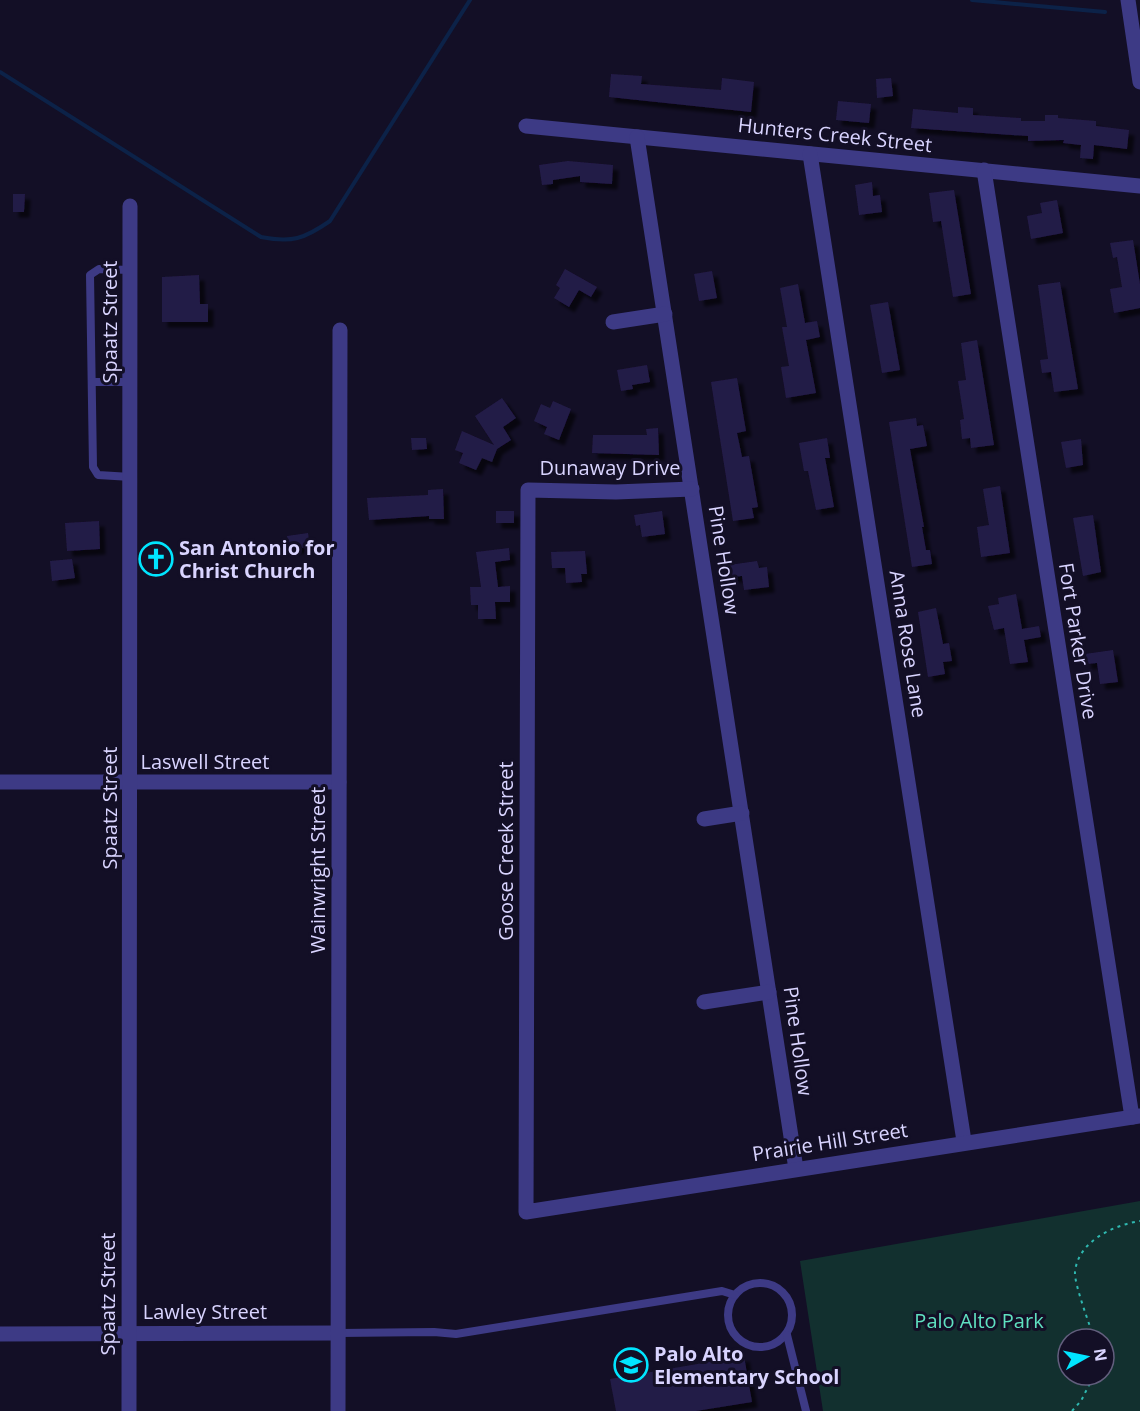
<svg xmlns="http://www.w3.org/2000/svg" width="1140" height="1411" viewBox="0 0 1140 1411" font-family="'Open Sans',sans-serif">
<defs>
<filter id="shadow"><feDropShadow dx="5.5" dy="5.5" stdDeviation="1.5" flood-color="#0009"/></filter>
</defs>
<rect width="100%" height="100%" fill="#130f26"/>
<!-- green -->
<path fill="#12302f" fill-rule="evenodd" d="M1140,1201V1411H823L800,1261ZM1068,1339H1104V1375H1068Z"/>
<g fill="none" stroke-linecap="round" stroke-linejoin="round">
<!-- stream -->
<g stroke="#0c2248" stroke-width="4">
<path d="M972,0L1105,12"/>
<path d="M0,72L261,237C292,243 304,239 330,221L470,0"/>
</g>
</g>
<!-- building -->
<g fill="#241b47" filter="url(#shadow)">
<path d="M611,74L642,76L641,84L721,90L722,78L754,82L751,112L609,97Z"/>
<path d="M891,78L893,96L877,98L876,79Z"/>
<path d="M838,101L871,104L869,123L836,120Z"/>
<path d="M958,107L973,108V115L1021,118V121H1045V115H1058V118L1096,121V126L1129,130L1127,149L1094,145L1093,159L1080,158L1081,145L1063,143L1064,140L1028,141V136L911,128L913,109L958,113Z"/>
<path d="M568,161L613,165L612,184L580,182V176L553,180V184L542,185L539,165Z"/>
<path d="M872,182L873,196L880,195L882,212L859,215L855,185Z"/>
<path d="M954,190L971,294L953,297L941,221L933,222L929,193Z"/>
<path d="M13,194H25L24,212H13Z"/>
<path d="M1057,200L1063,233L1031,239L1027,216L1042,213L1040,203Z"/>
<path d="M1133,240L1140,284V308L1114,313L1110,289L1122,287L1117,257L1113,258L1110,243Z"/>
<path d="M565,269L597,287L591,297L579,290L569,307L554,298L560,288L556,285Z"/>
<path d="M712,271L717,298L699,301L694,274Z"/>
<path d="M199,275L200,304H208V322H162V277Z"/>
<path d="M1060,282L1078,389L1054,392L1051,372L1042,373L1040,360L1048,359L1038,285Z"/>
<path d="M798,284L805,323L817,321L820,337L806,340L816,393L786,398L781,367L789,366L782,327H787L780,288Z"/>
<path d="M888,302L900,370L882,373L870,305Z"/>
<path d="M977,340L994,445L971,448L970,438L962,439L960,420L964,419L958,381L966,380L961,343Z"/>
<path d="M647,365L650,382L632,385L633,389L621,391L617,370Z"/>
<path d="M737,378L746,431L737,433L742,457L749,456L758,507L752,508L754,518L733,521L711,382Z"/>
<path d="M502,398L516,418L503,427L511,440L497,449L492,462L482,458L476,470L459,463L463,453L455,450L462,431L494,445L475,416Z"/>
<path d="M553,401L571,409L559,440L544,434L547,427L534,421L541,404L550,408Z"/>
<path d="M916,418L917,426L923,425L927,446L910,449L924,527H922L926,550H930L932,564L912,567L889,422Z"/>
<path d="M658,428L659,455L592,453L593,435H647L646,429Z"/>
<path d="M411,438H426L427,449L412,450Z"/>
<path d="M827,438L830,458H825L834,507L816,510L808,471H804L799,443Z"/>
<path d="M1081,439L1083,465L1066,468L1061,442Z"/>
<path d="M1000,486L1010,553L981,557L977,527L989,525L983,489Z"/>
<path d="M443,489L444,519H429V516L369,520L367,498L428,495V490Z"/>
<rect x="496" y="511" width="18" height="12"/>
<path d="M662,511L665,534L642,537L640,525L636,526L634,515Z"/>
<path d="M1093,515L1101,572L1083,576L1073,518Z"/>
<path d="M99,521L100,549L67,551L65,523Z"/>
<path d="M308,533L310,547L289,549L287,536Z"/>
<path d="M509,548L510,560L495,562L498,587L510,586V602H495L496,619H478V605H471L470,587H481L476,552Z"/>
<path d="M585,551L587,574H581L582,582L566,583L565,568H552L551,552Z"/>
<path d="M72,559L75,578L52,581L50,561Z"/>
<path d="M757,561L759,568L767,567L769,587L744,590L742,576L731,577L729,565Z"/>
<path d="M1016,594L1022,629L1039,626L1041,637L1024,640L1028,662L1010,664L1004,628L994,630L988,606L999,604L998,598Z"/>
<path d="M936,608L943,644L949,643L952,661L943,662L945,674L928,677L918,612Z"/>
<path d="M1113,650L1118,682L1100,684L1097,663L1086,664L1085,654Z"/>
<path d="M744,1356L752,1402L696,1411H616L610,1379Z"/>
</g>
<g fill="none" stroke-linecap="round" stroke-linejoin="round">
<!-- path -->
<g stroke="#2fb8b0" stroke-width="2" stroke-dasharray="3 4.5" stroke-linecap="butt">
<path d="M1094,1339C1090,1325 1074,1284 1075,1272C1078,1241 1114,1225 1140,1221"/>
<path d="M1072,1411L1081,1401L1094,1375"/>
</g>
<!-- service -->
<g stroke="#3d3a85" stroke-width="8">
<path d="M130,270L99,269L90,275L93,467L98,475L131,477"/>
<path d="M92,382H131"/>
<circle cx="760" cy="1315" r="32"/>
<path d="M339,1333L434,1332L456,1334L722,1291L735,1295"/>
<path d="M787,1335L806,1411"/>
</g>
<!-- minor -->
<g stroke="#3d3a85" stroke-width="15">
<path d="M1128,0L1140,82"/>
<path d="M526,126L1140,186"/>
<path d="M637,137L796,1169"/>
<path d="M810,154L964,1141"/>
<path d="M984,170L1132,1117"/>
<path d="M613,322L665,314"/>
<path d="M692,489L616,492L528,490L526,1212L1140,1116"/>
<path d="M0,782H339"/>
<path d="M704,819L742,813"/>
<path d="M704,1002L769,992"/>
<path d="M0,1334L339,1333"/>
<path d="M129,1411L130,206"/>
<path d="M338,1411L340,330"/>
</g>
</g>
<!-- icons -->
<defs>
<g id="church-ring" transform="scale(1.725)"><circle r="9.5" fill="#130f26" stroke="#00e5ff" stroke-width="1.5"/><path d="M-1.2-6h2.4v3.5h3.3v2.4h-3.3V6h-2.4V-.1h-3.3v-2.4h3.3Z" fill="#00e5ff"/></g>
<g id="school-ring" transform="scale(1.725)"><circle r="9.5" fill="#130f26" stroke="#00e5ff" stroke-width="1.5"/><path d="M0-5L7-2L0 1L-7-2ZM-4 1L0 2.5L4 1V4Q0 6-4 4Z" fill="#00e5ff"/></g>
</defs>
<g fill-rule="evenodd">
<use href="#church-ring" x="156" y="559"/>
<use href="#school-ring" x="631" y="1365"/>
</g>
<g text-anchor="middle" stroke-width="6" stroke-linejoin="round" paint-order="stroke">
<!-- street labels -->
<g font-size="20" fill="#d9d4ff" stroke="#130f26">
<text transform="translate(835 135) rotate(6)" y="7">Hunters Creek Street</text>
<text transform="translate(110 322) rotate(-90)" y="7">Spaatz Street</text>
<text x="610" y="475">Dunaway Drive</text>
<text transform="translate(724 560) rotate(81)" y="7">Pine Hollow</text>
<text transform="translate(1078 641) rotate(81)" y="7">Fort Parker Drive</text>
<text transform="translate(908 644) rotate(81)" y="7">Anna Rose Lane</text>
<text x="205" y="769">Laswell Street</text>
<text transform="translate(110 808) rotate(-90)" y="7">Spaatz Street</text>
<text transform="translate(506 851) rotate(-90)" y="7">Goose Creek Street</text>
<text transform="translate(318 870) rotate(-90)" y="7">Wainwright Street</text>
<text transform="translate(798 1041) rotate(82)" y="7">Pine Hollow</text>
<text transform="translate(830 1142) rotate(-9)" y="7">Prairie Hill Street</text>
<text transform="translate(108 1294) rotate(-90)" y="7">Spaatz Street</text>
<text x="205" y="1319">Lawley Street</text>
</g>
<!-- poi labels -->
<g font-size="20" font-weight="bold" fill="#d9d4ff" stroke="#130f26" text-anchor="start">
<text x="179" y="555">San Antonio for<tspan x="179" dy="23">Christ Church</tspan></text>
<text x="654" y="1361">Palo Alto<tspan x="654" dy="23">Elementary School</tspan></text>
</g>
<!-- park labels -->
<g font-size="20" fill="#5fe0c0" stroke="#130f26">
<text x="979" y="1328">Palo Alto Park</text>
</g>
</g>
<!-- north arrow -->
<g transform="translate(1086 1357) rotate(81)"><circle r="28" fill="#130f26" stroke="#625e7d" stroke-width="1.5"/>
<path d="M0-4.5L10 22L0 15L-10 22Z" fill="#00e5ff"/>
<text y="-9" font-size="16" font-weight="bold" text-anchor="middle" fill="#d9d4ff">N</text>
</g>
</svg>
